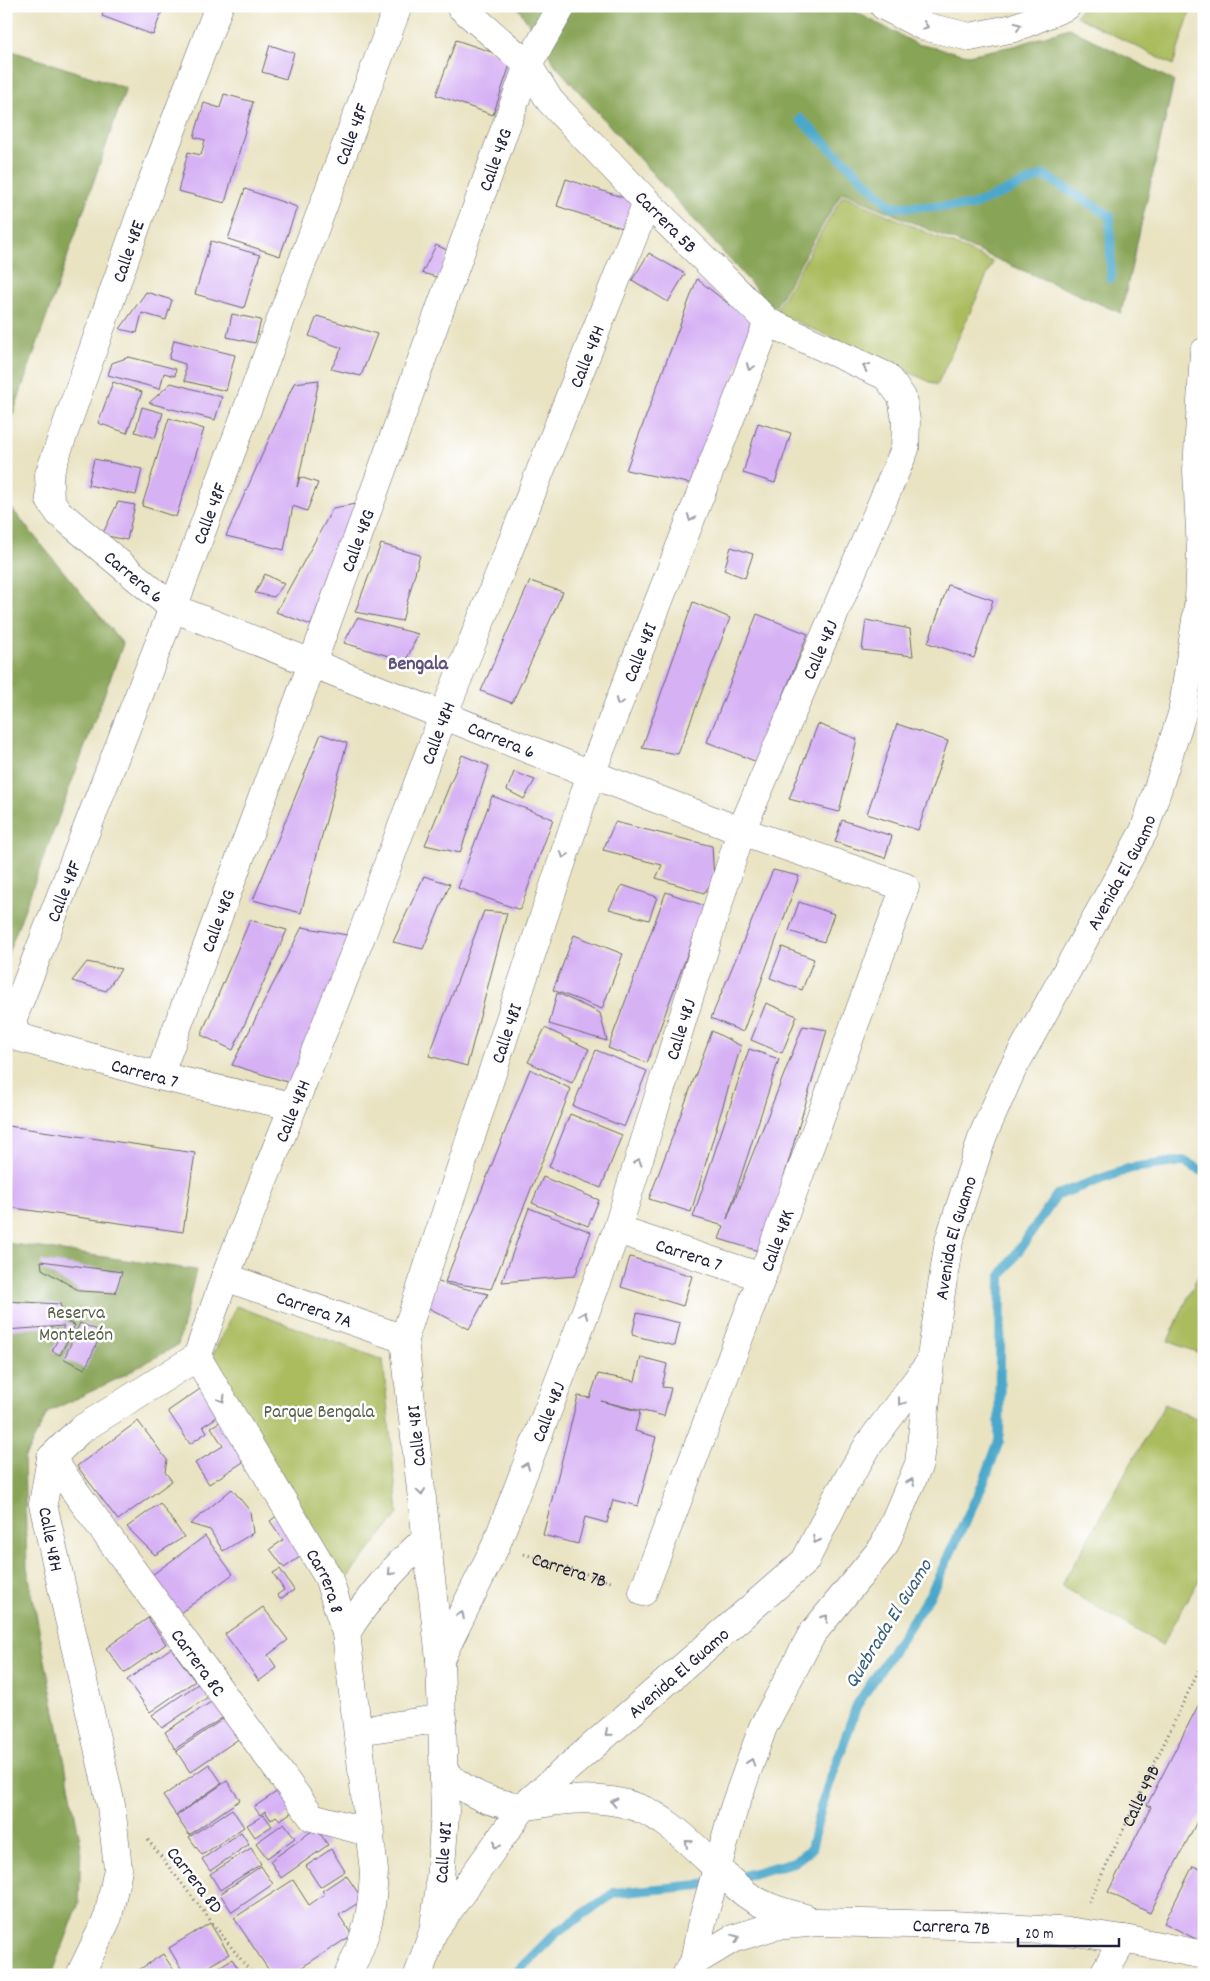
<svg xmlns="http://www.w3.org/2000/svg" width="1210" height="1981" viewBox="0 0 1210 1981" font-family="Dekko,sans-serif">
<rect width="100%" height="100%" fill="#fff"/>
<filter id="ink" filterUnits="userSpaceOnUse"><feTurbulence type="fractalNoise" baseFrequency=".02" numOctaves="2"/><feDisplacementMap in="SourceGraphic" scale="10" xChannelSelector="R" yChannelSelector="G"/><feConvolveMatrix kernelMatrix="1 2 1 2 8 2 1 2 1" color-interpolation-filters="sRGB"/></filter>
<filter id="wash" filterUnits="userSpaceOnUse"><feTurbulence type="fractalNoise" baseFrequency=".0096" numOctaves="4" result="noise"/><feDisplacementMap in="SourceGraphic" scale="20" xChannelSelector="R" yChannelSelector="G"/><feGaussianBlur stdDeviation="1.12" result="paint"/><feColorMatrix in="noise" values="0 0 0 0 0 0 0 0 0 0 0 0 0 0 0 0 0 1.4 0 .05"/><feComposite in="paint" operator="in"/></filter>
<g filter="url(#wash)">
<rect width="100%" height="100%" fill="#e9e3c2"/>
<!-- green -->
<g fill="#abbc5f" stroke="#666f4d">
<path d="M1082,6H1192L1173,65L1076,16Z"/>
<path d="M843,195L993,262L937,385L775,312Z"/>
<path d="M1201,1269L1204,1270V1355L1168,1341Z"/>
<path d="M236,1306L383,1360L398,1514L340,1587L210,1361Z"/>
<path d="M1165,1404L1204,1423V1571L1162,1645L1061,1586Z"/>
</g>
<!-- forest -->
<g fill="#88a456" stroke="#556348">
<path d="M517,6H844L917,44L968,55L1018,45L1069,28L1174,81L1121,313L842,192L774,309L556,66Z"/>
<path d="M6,49L126,88L6,434Z"/>
<path d="M6,492L8,504L123,644L6,959Z"/>
<path d="M6,1243L196,1270L178,1345L117,1379L48,1412L24,1459L27,1567L81,1846L79,1903L52,1975H6Z"/>
</g>
<g fill="none" stroke-linecap="round" stroke-linejoin="round">
<!-- stream -->
<g stroke="#4ca8ca" stroke-width="10">
<path d="M800,119L892,207L971,206L1044,175L1110,216L1111,278"/>
<path d="M732,1879L794,1862L811,1849L821,1807L857,1705L931,1593L983,1484L999,1441L1001,1276L1057,1195L1131,1168L1183,1161L1204,1172"/>
<path d="M514,1975L556,1933L614,1893L711,1884"/>
</g>
</g>
<g id="blocks">
<!-- building -->
<g fill="#d6b1f4">
<path d="M106,6H164L153,35L102,16Z"/>
<path d="M456,40L512,59L493,115L436,95Z"/>
<path d="M270,45L294,53L286,79L262,72Z"/>
<path d="M224,94L253,102L225,203L178,191L188,152L201,155L205,140L194,137L204,103L220,108Z"/>
<path d="M566,179L634,201L625,229L557,206Z"/>
<path d="M245,189L297,207L280,256L228,239Z"/>
<path d="M211,241L260,255L244,308L195,294Z"/>
<path d="M436,245L449,251L440,278L422,273Z"/>
<path d="M649,253L685,274L668,302L632,280Z"/>
<path d="M697,279L753,323L697,485L626,470Z"/>
<path d="M146,292L172,300L166,320L142,313L137,333L120,329Z"/>
<path d="M232,314L261,320L255,343L227,337Z"/>
<path d="M317,316L377,334L361,376L331,369L342,348L309,336Z"/>
<path d="M174,340L235,355L226,391L185,381V364L169,359Z"/>
<path d="M129,357L176,369L175,376L164,373L160,389L108,375L112,363Z"/>
<path d="M319,380L297,487L300,477L318,483L307,511L293,506L284,550L226,536L294,383Z"/>
<path d="M113,382L142,392L127,433L98,423Z"/>
<path d="M171,383L222,397L215,420L149,403Z"/>
<path d="M142,407L163,413L155,438L135,432Z"/>
<path d="M169,418L204,429L176,517L142,506Z"/>
<path d="M758,423L791,433L775,483L743,473Z"/>
<path d="M94,459L142,469L136,495L88,485Z"/>
<path d="M118,502L135,505L127,540L102,535Z"/>
<path d="M356,504L311,625L276,612L333,508Z"/>
<path d="M381,544L420,555L402,621L355,612Z"/>
<path d="M731,547L753,554L745,578L724,570Z"/>
<path d="M265,574L284,584L274,597L255,593Z"/>
<path d="M530,581L563,592L512,703L481,691Z"/>
<path d="M948,585L993,600L974,658L928,643Z"/>
<path d="M693,602L730,618L678,754L642,748Z"/>
<path d="M757,614L808,634L757,762L707,742Z"/>
<path d="M357,618L418,634L406,661L344,643Z"/>
<path d="M866,620L910,629L913,656L862,650Z"/>
<path d="M818,724L857,739L839,812L789,799Z"/>
<path d="M897,724L948,741L918,830L867,814Z"/>
<path d="M321,734L347,743L301,913L253,900Z"/>
<path d="M462,755L489,766L460,853L425,845Z"/>
<path d="M514,772L535,780L524,799L507,790Z"/>
<path d="M492,796L553,819L520,910L458,888Z"/>
<path d="M842,820L892,836L885,858L835,842Z"/>
<path d="M615,822L712,846L714,879L704,893L656,878L662,865L603,850Z"/>
<path d="M773,870L799,876L743,1032L711,1018Z"/>
<path d="M424,876L450,884L423,949L393,942Z"/>
<path d="M622,885L657,897L649,920L609,909Z"/>
<path d="M666,892L705,906L647,1063L608,1048Z"/>
<path d="M799,902L834,914L824,942L789,931Z"/>
<path d="M484,911L507,913L467,1066L429,1056Z"/>
<path d="M250,920L287,930L233,1050L201,1035Z"/>
<path d="M302,927L358,937L294,1084L232,1065Z"/>
<path d="M574,935L623,954L602,1009L553,990Z"/>
<path d="M782,947L814,959L802,990L770,978Z"/>
<path d="M87,962L121,969L106,991L72,981Z"/>
<path d="M557,993L600,1013L607,1041L549,1024Z"/>
<path d="M766,1003L797,1016L782,1053L751,1040Z"/>
<path d="M803,1026L827,1030L762,1252L719,1239L724,1226L693,1217L749,1049L779,1059L727,1219Z"/>
<path d="M545,1028L589,1049L572,1083L528,1062Z"/>
<path d="M712,1031L741,1046L691,1212L649,1199Z"/>
<path d="M596,1050L647,1071L624,1127L573,1106Z"/>
<path d="M530,1069L571,1089L491,1289L445,1282Z"/>
<path d="M570,1114L622,1135L601,1188L549,1167Z"/>
<path d="M8,1126L195,1153L183,1232L6,1207Z"/>
<path d="M543,1177L599,1200L588,1226L532,1203Z"/>
<path d="M529,1208L591,1232L575,1276L502,1282Z"/>
<path d="M630,1257L692,1276L683,1306L621,1287Z"/>
<path d="M41,1261L122,1272L115,1293L80,1291L42,1269Z"/>
<path d="M438,1282L488,1294L469,1329L425,1306Z"/>
<path d="M6,1301L60,1304L66,1322L75,1325L60,1355L52,1351L64,1326L6,1330Z"/>
<path d="M637,1313L680,1323L675,1346L632,1335Z"/>
<path d="M80,1323L102,1332L85,1369L64,1359Z"/>
<path d="M641,1357L667,1364L662,1387L671,1388L664,1416L601,1401L640,1412L635,1431L656,1437L638,1506L613,1500L607,1523L585,1517L578,1544L543,1535L578,1396L590,1398L598,1374L635,1381Z"/>
<path d="M203,1387L222,1414L203,1426L207,1432L190,1444L168,1411Z"/>
<path d="M223,1420L248,1459L209,1484L195,1463L223,1446L211,1427Z"/>
<path d="M138,1421L167,1460L165,1472L172,1481L118,1520L77,1466Z"/>
<path d="M232,1489L250,1511L253,1533L223,1551L210,1530L190,1524Z"/>
<path d="M160,1503L184,1537L155,1555L127,1527Z"/>
<path d="M279,1514L307,1552L284,1568L270,1549L283,1540L270,1521Z"/>
<path d="M205,1536L233,1574L180,1613L152,1575Z"/>
<path d="M280,1569L294,1590L280,1599L277,1595L284,1590L273,1573Z"/>
<path d="M263,1607L288,1640L268,1655L277,1668L259,1681L225,1634Z"/>
<path d="M148,1618L166,1644L124,1673L106,1648Z"/>
<path d="M171,1648L195,1681L150,1712L127,1680Z"/>
<path d="M198,1684L208,1697L162,1728L152,1715Z"/>
<path d="M1204,1694V1808L1150,1913L1108,1892L1151,1807L1147,1805Z"/>
<path d="M214,1700L225,1716L175,1749L165,1732Z"/>
<path d="M226,1717L240,1738L190,1772L176,1751Z"/>
<path d="M209,1764L222,1783L176,1815L163,1796Z"/>
<path d="M227,1781L240,1800L189,1835L176,1816Z"/>
<path d="M284,1787L298,1808L280,1820L276,1816L271,1820L265,1811L260,1815L254,1807Z"/>
<path d="M232,1809L244,1827L202,1855L189,1837Z"/>
<path d="M264,1815L272,1826L255,1837L247,1825Z"/>
<path d="M284,1823L295,1838L267,1858L256,1843Z"/>
<path d="M316,1828L328,1845L281,1878L270,1861Z"/>
<path d="M241,1832L249,1844L210,1871L202,1859Z"/>
<path d="M251,1848L261,1864L220,1890L210,1874Z"/>
<path d="M331,1849L345,1871L320,1887L306,1866Z"/>
<path d="M261,1866L273,1884L232,1912L220,1894Z"/>
<path d="M1193,1866L1204,1871V1943L1164,1923Z"/>
<path d="M346,1875L363,1900L339,1915L352,1935L290,1975H272L234,1918L293,1880L309,1905L325,1894L322,1891Z"/>
<path d="M210,1923L229,1954L194,1975H185L169,1948Z"/>
<path d="M163,1954L177,1975H131Z"/>
<path d="M232,1959L242,1975H206Z"/>
</g>
</g>
</g>
<g filter="url(#ink)">
<use href="#blocks" fill-opacity="0" stroke="#68666a" stroke-width="1"/>
<g fill="none" stroke-linecap="round" stroke-linejoin="round">
<!-- street casing -->
<g stroke="#68666a" stroke-width="29">
<g id="street">
<path id="s3" d="M219,6L150,187L49,475L50,500L59,513L173,608L591,774L741,831L905,887L762,1277L643,1592"/>
<path d="M884,6L923,26L970,37L1014,28L1067,6"/>
<path id="s4" d="M159,1076L312,664L528,65L460,6"/>
<path id="s5" d="M292,1106L159,1076L21,1038L13,1029V1018L173,608L398,6"/>
<path id="s6" d="M617,1230L762,1277"/>
<path id="s7" d="M225,1277L404,1339"/>
<path id="s8" d="M197,1357L225,1277L362,934L443,716L647,202"/>
<path id="s9" d="M51,1458L312,1817L371,1833"/>
<path d="M1103,1975L1124,1939"/>
</g>
</g>
<!-- secondary casing -->
<g stroke="#68666a" stroke-width="29">
<g id="secondary">
<path d="M346,1633C369,1596 394,1567 426,1539"/>
<path id="s10" d="M440,1659L496,1545L617,1230L741,831L905,449L906,421L902,397L886,376L768,322L647,202L550,101L528,65L562,6"/>
<path d="M359,1731L443,1718"/>
<path d="M445,1773C467,1793 493,1806 524,1806C535,1806 546,1802 558,1801C584,1798 610,1798 636,1807C676,1820 712,1868 746,1894C763,1907 784,1912 805,1918"/>
<path id="s11" d="M433,1932L439,1893L445,1813L440,1659L404,1339L591,774L768,322"/>
<path id="s12" d="M694,1962L732,1939L774,1926L818,1922L952,1925L1075,1932L1124,1939L1204,1955"/>
<path id="s13" d="M80,1975L108,1917L118,1869L111,1805L43,1504L51,1458L80,1430L197,1357L328,1577L346,1633L374,1871C372,1916 367,1934 348,1975"/>
<path id="s14" d="M418,1975L433,1932L524,1806L805,1561L836,1499L869,1444L929,1364"/>
<path id="s15" d="M686,1975L694,1962L701,1926L734,1808L763,1727L812,1634L884,1546L919,1464L930,1363L949,1241L983,1135L1012,1070L1144,831L1182,714L1199,600L1201,553L1197,470L1204,352"/>
</g>
</g>
<!-- path -->
<g stroke="#68666a" stroke-width="3" stroke-dasharray="1 4" stroke-linecap="butt">
<path id="s1" d="M524,1554L614,1583"/>
<path d="M148,1840L253,1975"/>
<path id="s2" d="M1089,1902L1204,1659"/>
</g>
<!-- street -->
<use href="#street" stroke="#fff" stroke-width="28"/>
<!-- secondary -->
<use href="#secondary" stroke="#fff" stroke-width="28"/>
</g>
<!-- one-way arrows -->
<defs><path id="oneway-chevron" d="M-2-3.5L2.5 0L-2 3.5" fill="none" stroke-width="1.6" stroke-linecap="round" stroke-linejoin="round" transform="scale(1.25)"/></defs>
<g stroke="#9c9ca7">
<use href="#oneway-chevron" transform="translate(925 26) rotate(18)"/>
<use href="#oneway-chevron" transform="translate(1018 26) rotate(-19)"/>
<use href="#oneway-chevron" transform="translate(750 367) rotate(111)"/>
<use href="#oneway-chevron" transform="translate(866 367) rotate(-155)"/>
<use href="#oneway-chevron" transform="translate(691 518) rotate(111)"/>
<use href="#oneway-chevron" transform="translate(619 702) rotate(111)"/>
<use href="#oneway-chevron" transform="translate(564 855) rotate(108)"/>
<use href="#oneway-chevron" transform="translate(638 1162) rotate(-73)"/>
<use href="#oneway-chevron" transform="translate(584 1315) rotate(-69)"/>
<use href="#oneway-chevron" transform="translate(222 1399) rotate(59)"/>
<use href="#oneway-chevron" transform="translate(901 1402) rotate(127)"/>
<use href="#oneway-chevron" transform="translate(526 1466) rotate(-69)"/>
<use href="#oneway-chevron" transform="translate(911 1482) rotate(-67)"/>
<use href="#oneway-chevron" transform="translate(421 1492) rotate(84)"/>
<use href="#oneway-chevron" transform="translate(816 1540) rotate(117)"/>
<use href="#oneway-chevron" transform="translate(391 1572) rotate(133)"/>
<use href="#oneway-chevron" transform="translate(461 1615) rotate(-64)"/>
<use href="#oneway-chevron" transform="translate(825 1618) rotate(-51)"/>
<use href="#oneway-chevron" transform="translate(608 1733) rotate(139)"/>
<use href="#oneway-chevron" transform="translate(751 1762) rotate(-71)"/>
<use href="#oneway-chevron" transform="translate(614 1802) rotate(-167)"/>
<use href="#oneway-chevron" transform="translate(688 1843) rotate(-139)"/>
<use href="#oneway-chevron" transform="translate(496 1845) rotate(126)"/>
<use href="#oneway-chevron" transform="translate(736 1938) rotate(-22)"/>
</g>
</g>
<g text-anchor="middle" stroke-width="5" stroke-linejoin="round" paint-order="stroke">
<!-- street labels -->
<g font-size="19" fill="#22223b" stroke="#fff">
<text dy="7" stroke="none"><textPath href="#s5" startOffset="1249">Calle 48F</textPath></text>
<text dy="7" stroke="none"><textPath href="#s4" startOffset="976">Calle 48G</textPath></text>
<text transform="translate(667 221) rotate(45)" y="7">Carrera 5B</text>
<text transform="translate(127 251) rotate(-71)" y="7">Calle 48E</text>
<text dy="7" stroke="none"><textPath href="#s8" startOffset="1074">Calle 48H</textPath></text>
<text dy="7" stroke="none"><textPath href="#s5" startOffset="844">Calle 48F</textPath></text>
<text dy="7" stroke="none"><textPath href="#s4" startOffset="571">Calle 48G</textPath></text>
<text dy="7" stroke="none"><textPath href="#s3" startOffset="638">Carrera 6</textPath></text>
<text dy="7" stroke="none"><textPath href="#s10" startOffset="1080">Calle 48J</textPath></text>
<text dy="7" stroke="none"><textPath href="#s11" startOffset="1322">Calle 48I</textPath></text>
<text dy="7" stroke="none"><textPath href="#s8" startOffset="669">Calle 48H</textPath></text>
<text dy="7" stroke="none"><textPath href="#s3" startOffset="1042">Carrera 6</textPath></text>
<text dy="7" stroke="none"><textPath href="#s15" startOffset="1202">Avenida El Guamo</textPath></text>
<text dy="7" stroke="none"><textPath href="#s5" startOffset="439">Calle 48F</textPath></text>
<text dy="7" stroke="none"><textPath href="#s4" startOffset="166">Calle 48G</textPath></text>
<text dy="7" stroke="none"><textPath href="#s10" startOffset="675">Calle 48J</textPath></text>
<text dy="7" stroke="none"><textPath href="#s11" startOffset="918">Calle 48I</textPath></text>
<text transform="translate(145 1072) rotate(15)" y="7">Carrera 7</text>
<text dy="7" stroke="none"><textPath href="#s8" startOffset="264">Calle 48H</textPath></text>
<text dy="7" stroke="none"><textPath href="#s15" startOffset="798">Avenida El Guamo</textPath></text>
<text transform="translate(776 1240) rotate(-70)" y="7">Calle 48K</text>
<text dy="7" stroke="none"><textPath href="#s6" startOffset="76">Carrera 7</textPath></text>
<text dy="7" stroke="none"><textPath href="#s7" startOffset="95">Carrera 7A</textPath></text>
<text dy="7" stroke="none"><textPath href="#s10" startOffset="270">Calle 48J</textPath></text>
<text transform="translate(415 1436) rotate(-96)" y="7">Calle 48I</text>
<text transform="translate(52 1539) rotate(79)" y="7">Calle 48H</text>
<text dy="7" stroke="none"><textPath href="#s1" startOffset="48">Carrera 7B</textPath></text>
<text dy="7" stroke="none"><textPath href="#s13" startOffset="970">Carrera 8</textPath></text>
<text dy="7" stroke="none"><textPath href="#s9" startOffset="252">Carrera 8C</textPath></text>
<text dy="7" stroke="none"><textPath href="#s14" startOffset="405">Avenida El Guamo</textPath></text>
<text dy="7" stroke="none"><textPath href="#s2" startOffset="118">Calle 49B</textPath></text>
<text dy="7" stroke="none"><textPath href="#s11" startOffset="80">Calle 48I</textPath></text>
<text transform="translate(196 1879) rotate(52)" y="7">Carrera 8D</text>
<text dy="7" stroke="none"><textPath href="#s12" startOffset="266">Carrera 7B</textPath></text>
</g>
<!-- park labels -->
<g font-size="19" fill="#596049" stroke="#fff">
<text x="76" y="1318">Reserva<tspan x="76" dy="22">Monteleón</tspan></text>
<text x="319" y="1417">Parque Bengala</text>
</g>
<!-- neighbourhood labels -->
<g font-size="20" font-weight="bold" fill="#61547c" stroke="#fff">
<text x="418" y="669">Bengala</text>
</g>
<!-- water labels -->
<g font-size="20" font-style="italic" fill="#355e7b" stroke="#fff">
<text transform="translate(887 1623) rotate(-58)" y="7">Quebrada El Guamo</text>
</g>
</g>
<!-- margin -->
<rect width="1210" height="1981" fill="none" stroke="#fff" stroke-width="25"/>
<!-- scale -->
<path d="M1018 1938v8h101v-8" fill="none" stroke="#22223b" stroke-width="2.5"/>
<text x="1025" y="1938" font-size="15" fill="#22223b" stroke="#ffffff" stroke-width="4" paint-order="stroke">20 m</text>
</svg>
